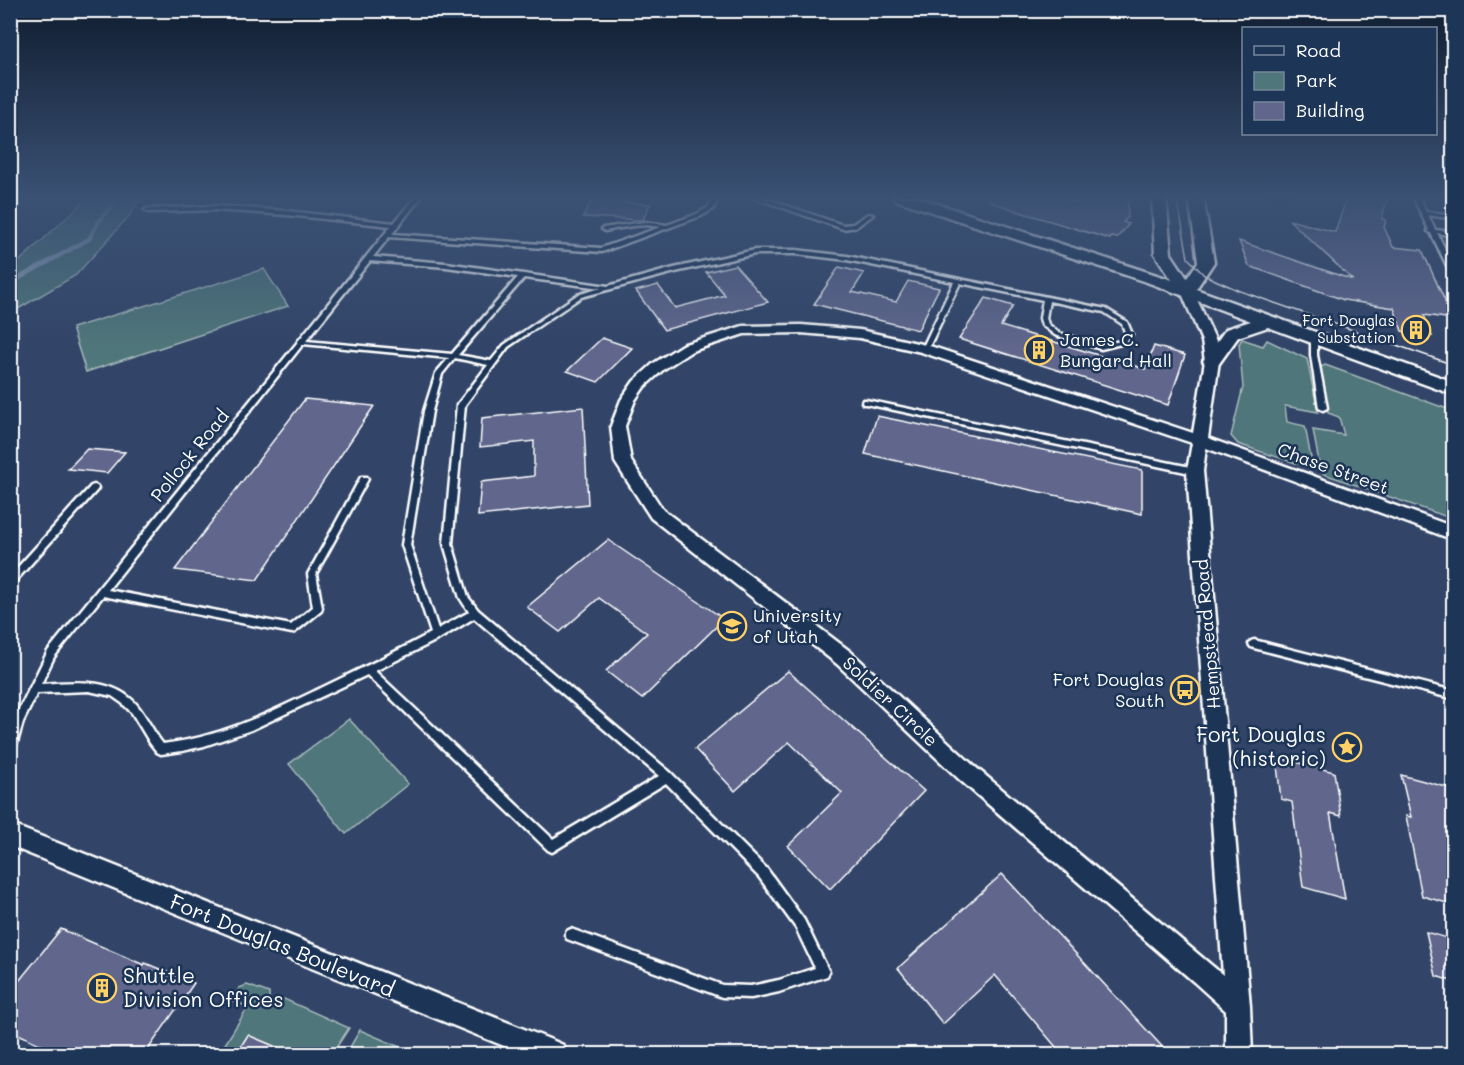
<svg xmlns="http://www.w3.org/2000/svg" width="1464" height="1065" viewBox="0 0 1464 1065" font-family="Mali,sans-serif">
<rect width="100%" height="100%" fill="#1d3557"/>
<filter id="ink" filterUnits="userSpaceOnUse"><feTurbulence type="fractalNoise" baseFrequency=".0167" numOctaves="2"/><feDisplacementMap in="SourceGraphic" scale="12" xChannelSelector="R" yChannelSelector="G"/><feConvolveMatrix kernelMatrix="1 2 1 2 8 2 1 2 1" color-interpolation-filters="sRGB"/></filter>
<g filter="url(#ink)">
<!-- built -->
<path fill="#314467" d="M10,197H1453V1054H11Z"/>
<!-- green -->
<g fill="#4f767a" stroke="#a7babc" stroke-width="1.5">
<path d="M89,197H141L130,215L76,275L11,313V318V269Z"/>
<path d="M264,269L288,306L86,372L72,328Z"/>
<path d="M1242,339L1263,346L1267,340L1307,359L1318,412L1285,406L1287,422L1305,426L1313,469L1238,444L1231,436L1243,387L1239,344Z"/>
<path d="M1325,365L1453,411V519L1321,473L1313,430L1344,435L1339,417L1328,413L1320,372L1321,367Z"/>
<path d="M349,719L408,784L346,834L289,764Z"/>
<path d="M247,985L269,993V999L275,1003L284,999L349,1028L332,1054H293L248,1036L236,1054H219L248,1007L232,1001L239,988Z"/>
<path d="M360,1030L416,1054H346Z"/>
</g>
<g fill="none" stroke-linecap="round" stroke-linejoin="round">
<!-- stream -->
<path stroke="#91a4bb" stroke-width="4.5" d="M10,283L89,239L99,221L119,197"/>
</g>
<!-- building -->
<g fill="#61668c" stroke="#fff" stroke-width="1.5">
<path d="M990,197H1058L1075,202V197H1128V217L1123,222L1129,224L1117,238L1111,237L1110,239L1020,212L989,201Z"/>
<path d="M1347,197H1387L1382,219L1386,220L1384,227L1393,247L1422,250L1453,319L1424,315L1432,336L1402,331L1394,308L1344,300L1249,266L1239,241L1353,280L1289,220L1335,232Z"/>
<path d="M592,200L650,204L643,220L583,217Z"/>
<path d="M735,265L768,302L664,330L636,291L658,285L675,308L725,295L706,272Z"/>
<path d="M839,267L864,273L852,292L896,302L908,281L939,288L918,330L814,304Z"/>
<path d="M986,298L1013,306L1001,326L1145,369L1154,346L1185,355L1168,405L959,339Z"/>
<path d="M602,338L632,348L598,382L567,371Z"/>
<path d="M305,399L374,406L257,580L175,570Z"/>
<path d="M583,407L588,504L478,516L481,482L534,476V441L480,447L482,418Z"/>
<path d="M877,416L1142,470V514L865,454Z"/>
<path d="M87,449L125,452L107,473L68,469Z"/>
<path d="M608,540L724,619L642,699L606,671L647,633L599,598L560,632L527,607Z"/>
<path d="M788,671L924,791L830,889L788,846L842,793L789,742L735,791L695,749Z"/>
<path d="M1276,757L1334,772L1341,816L1330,813L1345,899L1303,887L1292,802L1281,799Z"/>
<path d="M1401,775L1454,789V905L1422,896L1406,816L1411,817Z"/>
<path d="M1002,874L1169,1054H1062L995,975L943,1024L898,968Z"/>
<path d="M61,929L144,965L145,963L194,983L145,1054H60L10,1030V992Z"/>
<path d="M1426,932L1454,940V982L1436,976Z"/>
<path d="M248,1035L293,1054H236Z"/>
</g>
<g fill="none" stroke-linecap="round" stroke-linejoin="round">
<!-- lane casing -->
<g stroke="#fff" stroke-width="5">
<g id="lane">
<path d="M415,197H421L392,234L601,248L661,227C642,223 624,227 605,231L602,229L603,228L645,222L667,225L697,214L709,207L713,197H719L713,209L701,216L602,252L389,237L373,257L446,263L608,286L674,268L755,250H796L847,256L1106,309L1127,322L1132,334L1125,343L1101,349L1055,335L1042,325L1040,318L1043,300L960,283L928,349L925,351L922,349L954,282L847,260L796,254H755L675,272L581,297L508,347L465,405L452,544L468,597L478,610L671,773L767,869L804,920L829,972L827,976L779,992L751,998L722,997L567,939L565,935L567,931L571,929L722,985L751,986L779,980L815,968L796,928L759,877L666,783L552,852L548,850L367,675L251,730L204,746L182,751L161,754L157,752L150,743L132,713L122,703L112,696L89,691L37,693L23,722L15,749L14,752L10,754V730L13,722L48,651L297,343L298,341L299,340L391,226L287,215L216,210L148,212L145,210L146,209L216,206L287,211L394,223ZM370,261L446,267L518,277L452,354L306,341ZM524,278L601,288L577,295L504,345L491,361L458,355ZM1049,301L1104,312L1122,324L1126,334L1121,341L1101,345L1059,333L1048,324L1046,318ZM303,344L449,358L436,373L424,411L402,545L431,633C394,653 356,671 319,689C269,713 219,738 163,744C153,732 147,717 137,705C113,677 74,682 41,684L54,657L103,596L292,633L295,632L321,611L322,608L316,574L368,479L367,477H361L308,574L313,607L291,625L108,590ZM455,358L488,365L457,405L444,544L460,598L469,612L438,629L410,545L432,411L442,374ZM474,618L659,776L553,839L375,671L439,639Z"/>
<path d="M753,197H761L843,225L853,224L868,214L873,215L856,227L843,229Z"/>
<path d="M1413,197H1419L1426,212L1454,215V219L1428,215L1435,230L1454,232V236L1437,233L1454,267V276L1451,274L1431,233L1428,231L1429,230Z"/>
<path d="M1314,336L1317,338V355L1327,408L1323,410L1319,408L1311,355V338Z"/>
<path d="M863,400H866L1195,468L1199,471L1195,474L866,404H863L862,402Z"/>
<path d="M94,485L97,486L98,488L97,490L13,584L10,585V576L91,486Z"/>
<path d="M1254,640L1454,691V699L1254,648L1251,647L1249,644L1251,641Z"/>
</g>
</g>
<!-- street casing -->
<g stroke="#fff" stroke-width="5">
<g id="street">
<path d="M1187,287L1193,291L1216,341L1219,361L1208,438L1454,527V540L1206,448L1203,471L1250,1006L1252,1054H1226V1011L1194,982L960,780L837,664L651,518L615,462L611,426L621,400L634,381L654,363L682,345L743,326L801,325L860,330L930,346L1193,433L1205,361L1202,341L1181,291ZM801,333L860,338L921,352L1192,443L1187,471L1223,975L974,766L851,652L663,510L631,461L625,426L635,400L644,387L664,369L692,351L744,334Z"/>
<path d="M10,824L554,1041L563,1045L567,1054H524L10,846Z"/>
</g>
</g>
<!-- secondary casing -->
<g stroke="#fff" stroke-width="5">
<path id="secondary" d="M894,197H916L1172,280L1155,254L1152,197H1166L1171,254L1187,278L1198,262L1189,197H1203L1214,262L1196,289L1454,382V395L1268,327L1238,337L1218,365H1206L1203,361L1226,329L1251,321L1144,281L896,200Z"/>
</g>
<!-- lane -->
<use href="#lane" fill="#1d3557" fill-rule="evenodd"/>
<!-- street -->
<use href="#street" fill="#1d3557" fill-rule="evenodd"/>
<!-- secondary -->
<use href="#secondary" fill="#1d3557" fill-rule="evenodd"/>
<!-- tram -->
<path stroke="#fff" stroke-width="1.5" d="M1177,197L1188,258L1204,275L1240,291L1454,365"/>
</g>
</g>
<!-- sky -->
<linearGradient id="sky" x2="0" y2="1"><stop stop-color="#101d30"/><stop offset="0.57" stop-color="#3a5174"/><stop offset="1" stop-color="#3a5174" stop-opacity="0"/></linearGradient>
<rect width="1464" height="346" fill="url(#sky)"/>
<!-- icons -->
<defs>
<g id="building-ring" transform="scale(1.5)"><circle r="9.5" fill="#1d3557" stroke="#ffd166" stroke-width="1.5"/><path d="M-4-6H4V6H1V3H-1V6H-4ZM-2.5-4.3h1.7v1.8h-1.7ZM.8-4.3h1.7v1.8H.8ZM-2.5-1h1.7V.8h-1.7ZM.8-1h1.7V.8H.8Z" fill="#ffd166"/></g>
<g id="university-ring" transform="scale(1.5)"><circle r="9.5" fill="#1d3557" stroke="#ffd166" stroke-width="1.5"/><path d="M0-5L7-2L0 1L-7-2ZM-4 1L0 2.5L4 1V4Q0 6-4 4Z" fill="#ffd166"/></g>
<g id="bus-ring" transform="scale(1.5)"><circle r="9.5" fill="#1d3557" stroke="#ffd166" stroke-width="1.5"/><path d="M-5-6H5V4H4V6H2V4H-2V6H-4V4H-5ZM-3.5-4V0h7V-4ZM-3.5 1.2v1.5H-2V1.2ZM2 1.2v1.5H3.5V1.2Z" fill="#ffd166"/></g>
<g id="sight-ring" transform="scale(1.5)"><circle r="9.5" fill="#1d3557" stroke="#ffd166" stroke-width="1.5"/><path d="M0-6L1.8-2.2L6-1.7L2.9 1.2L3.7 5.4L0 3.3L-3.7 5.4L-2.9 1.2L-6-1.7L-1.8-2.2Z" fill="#ffd166"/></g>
</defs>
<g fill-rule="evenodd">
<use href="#building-ring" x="1416" y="330"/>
<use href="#building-ring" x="1039" y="350"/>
<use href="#university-ring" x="732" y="626"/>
<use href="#bus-ring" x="1185" y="690"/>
<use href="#sight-ring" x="1347" y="747"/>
<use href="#building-ring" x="102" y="988"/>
</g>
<g text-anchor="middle" stroke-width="5" stroke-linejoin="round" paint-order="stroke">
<!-- far-poi labels -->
<g font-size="15" fill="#fff" stroke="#1d3557" text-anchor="end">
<text x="1395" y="326">Fort Douglas<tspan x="1395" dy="17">Substation</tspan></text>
</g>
<!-- poi labels -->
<g font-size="18" fill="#fff" stroke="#1d3557" text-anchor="start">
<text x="1060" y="346">James C.<tspan x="1060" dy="21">Bungard Hall</tspan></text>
<text x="753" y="622">University<tspan x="753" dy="21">of Utah</tspan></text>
<text x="1164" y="686" text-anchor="end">Fort Douglas<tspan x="1164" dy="21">South</tspan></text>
</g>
<!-- street labels -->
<g font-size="18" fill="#fff" stroke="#1d3557">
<text transform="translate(190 456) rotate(-51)" y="6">Pollock Road</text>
<text transform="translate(1333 469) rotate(20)" y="6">Chase Street</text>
<text transform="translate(1208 634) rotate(-95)" y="6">Hempstead Road</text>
<text transform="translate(890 702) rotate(43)" y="6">Soldier Circle</text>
</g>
<!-- near-poi labels -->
<g font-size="21" fill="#fff" stroke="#1d3557" text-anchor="end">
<text x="1326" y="742">Fort Douglas<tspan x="1326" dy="24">(historic)</tspan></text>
<text x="123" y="983" text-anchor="start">Shuttle<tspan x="123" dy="24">Division Offices</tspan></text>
</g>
<!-- near-street labels -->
<g font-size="21" fill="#fff" stroke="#1d3557">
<text transform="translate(282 946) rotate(22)" y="7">Fort Douglas Boulevard</text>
</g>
</g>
<!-- margin -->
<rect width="1464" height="1065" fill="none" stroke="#1d3557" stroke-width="36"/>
<rect x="18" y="18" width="1428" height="1029" fill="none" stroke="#fff" stroke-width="2" filter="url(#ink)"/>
<!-- legend -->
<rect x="1242" y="27" width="195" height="108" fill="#1d3557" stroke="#77869a" stroke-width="1.5"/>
<rect x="1254" y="46" width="30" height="9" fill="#1d3557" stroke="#77869a" stroke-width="1.5"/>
<text x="1296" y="57" font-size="18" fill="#ffffff">Road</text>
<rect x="1254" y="72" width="30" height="18" fill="#4f767a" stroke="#77869a" stroke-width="1.5"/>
<text x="1296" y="87" font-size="18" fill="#ffffff">Park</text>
<rect x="1254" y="102" width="30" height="18" fill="#61668c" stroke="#77869a" stroke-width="1.5"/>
<text x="1296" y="117" font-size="18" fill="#ffffff">Building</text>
</svg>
